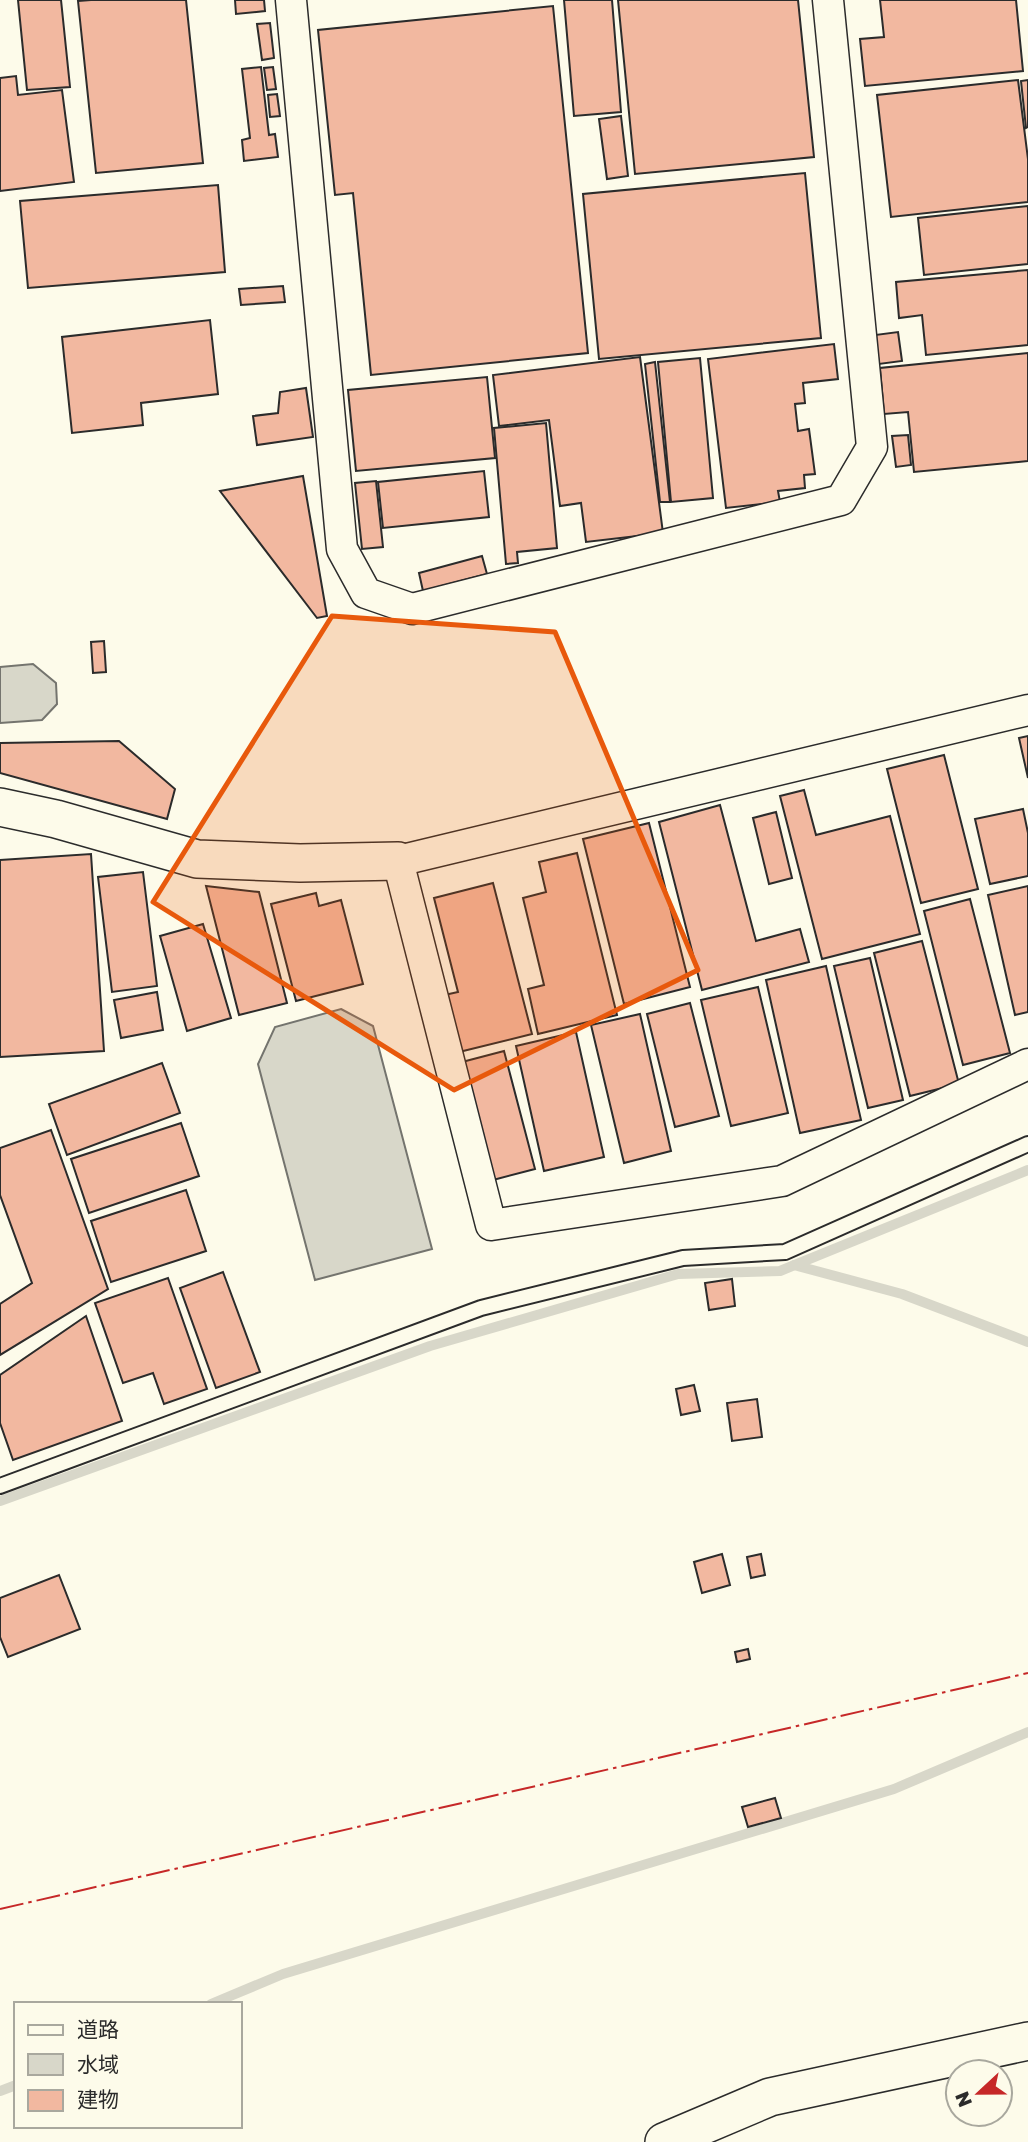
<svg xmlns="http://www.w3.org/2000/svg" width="1028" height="2142" viewBox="0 0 1028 2142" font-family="'Golos Text','Noto Sans JP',sans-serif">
<rect width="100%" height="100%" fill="#fdfbea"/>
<!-- water -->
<g fill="#d8d7c9" stroke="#74746e" stroke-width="2">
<path d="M33,664L56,683L57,704L42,720L0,723V667Z"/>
<path d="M341,1009L373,1026L432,1249L315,1280L258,1064L275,1027Z"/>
</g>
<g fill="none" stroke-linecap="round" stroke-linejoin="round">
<!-- stream -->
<g stroke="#d8d7c9" stroke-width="10">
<path d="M794,1265L902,1294L1028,1342"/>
<path d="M0,1501L430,1346L678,1274L780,1271L1028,1170"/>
<path d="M211,2004L283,1974L894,1789L1028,1732"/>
<path d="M0,2091L16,2085"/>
</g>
</g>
<!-- building -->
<g fill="#f2b8a0" stroke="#2b2b2b" stroke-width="2">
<path d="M18,0H61L70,87L27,90Z"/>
<path d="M91,0H186L203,163L96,173L78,1Z"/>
<path d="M235,0H264L265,11L236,14Z"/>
<path d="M564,0H612L621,112L574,116Z"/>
<path d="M618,0H798L814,157L635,174Z"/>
<path d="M880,0H1016L1023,71L865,86L860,39L884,37Z"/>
<path d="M553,6L588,353L371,375L353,193L335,195L318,30Z"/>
<path d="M270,23L274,58L262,60L257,24Z"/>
<path d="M261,67L269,135L275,134L278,157L244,161L242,140L250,138L242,69Z"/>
<path d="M273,67L276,89L267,90L264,68Z"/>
<path d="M16,76L18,95L62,90L74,182L0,191V78Z"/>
<path d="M1018,80L1028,159V202L891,217L877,95Z"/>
<path d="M1028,80V127L1026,128L1021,81Z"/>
<path d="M277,94L280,116L270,117L268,95Z"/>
<path d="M621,116L628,176L607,179L599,119Z"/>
<path d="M805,173L821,338L599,359L583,194Z"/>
<path d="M218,185L225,272L28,288L20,201Z"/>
<path d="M1028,206V264L924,275L918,218Z"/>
<path d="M1028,270V345L926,355L922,315L899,318L896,282Z"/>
<path d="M283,286L285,302L241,305L239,289Z"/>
<path d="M210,320L218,394L141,403L143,425L72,433L62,337Z"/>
<path d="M898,332L902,361L879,364L875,335Z"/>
<path d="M834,344L838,379L803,383L805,403L795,404L798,431L809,429L815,474L804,475L805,488L778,491L780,502L726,508L708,359Z"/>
<path d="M1028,353V461L914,472L908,412L884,414L880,368Z"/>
<path d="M640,357L663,533L586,542L581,503L560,506L549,420L499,426L493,375Z"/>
<path d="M700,358L713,498L671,502L658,362Z"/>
<path d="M655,362L670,502H660L645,364Z"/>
<path d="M487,377L495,458L356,471L348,390Z"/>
<path d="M306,388L313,437L257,445L253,416L278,413L280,392Z"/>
<path d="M546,423L557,548L517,552L518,563L506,564L494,428Z"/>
<path d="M908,435L911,465L896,467L892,436Z"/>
<path d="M484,471L489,517L383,528L378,482Z"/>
<path d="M303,476L327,616L317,618L220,491Z"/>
<path d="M376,481L383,547L362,549L355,483Z"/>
<path d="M482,556L487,574L423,591L419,573Z"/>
<path d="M104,641L106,672L93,673L91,642Z"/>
<path d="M1028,736V778L1019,738Z"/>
<path d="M119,741L175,789L167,819L0,773V743Z"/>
<path d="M944,755L978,889L921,903L887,769Z"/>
<path d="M804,790L816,835L890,816L920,934L822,959L780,796Z"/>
<path d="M720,805L756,941L800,929L809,962L702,990L659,822Z"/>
<path d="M1023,809L1028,833V876L990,884L975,819Z"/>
<path d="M776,812L792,878L769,884L753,818Z"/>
<path d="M649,823L690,987L624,1004L583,839Z"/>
<path d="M577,853L617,1015L538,1034L528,989L544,985L523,898L546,892L539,862Z"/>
<path d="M91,854L104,1051L0,1057V860Z"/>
<path d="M143,872L157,986L112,992L98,877Z"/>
<path d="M493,883L532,1034L455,1053L440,996L458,992L434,898Z"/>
<path d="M206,886L259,892L287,1003L239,1015Z"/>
<path d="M1028,886V1012L1015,1015L988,895Z"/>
<path d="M316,893L319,906L341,900L363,984L296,1001L271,904Z"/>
<path d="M970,899L1010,1053L963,1065L924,911Z"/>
<path d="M203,924L231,1018L187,1031L160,936Z"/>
<path d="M922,941L959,1084L910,1096L874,953Z"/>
<path d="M870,958L903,1100L868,1108L834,966Z"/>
<path d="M826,966L861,1120L800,1133L766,980Z"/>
<path d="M758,987L788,1113L731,1126L701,1000Z"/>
<path d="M157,992L163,1030L121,1038L114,1000Z"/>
<path d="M690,1003L719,1116L675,1127L647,1014Z"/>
<path d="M640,1014L671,1151L624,1163L591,1025Z"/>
<path d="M576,1032L604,1157L544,1171L516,1046Z"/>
<path d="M504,1051L535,1169L493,1180L462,1062Z"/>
<path d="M162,1063L180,1113L67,1155L49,1104Z"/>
<path d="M181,1123L199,1176L89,1213L71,1159Z"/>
<path d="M51,1130L108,1289L0,1355V1304L32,1283L0,1195V1148Z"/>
<path d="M186,1190L206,1251L111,1282L91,1221Z"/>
<path d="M223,1272L260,1372L216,1388L180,1288Z"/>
<path d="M168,1278L207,1389L164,1404L153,1373L123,1383L95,1303Z"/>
<path d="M732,1279L735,1306L709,1310L705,1283Z"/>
<path d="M86,1316L122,1421L13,1460L0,1423V1375Z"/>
<path d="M694,1385L700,1411L681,1415L676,1389Z"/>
<path d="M757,1399L762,1437L732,1441L727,1403Z"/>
<path d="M722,1554L730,1585L702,1593L694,1562Z"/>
<path d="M761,1554L765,1575L751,1578L747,1557Z"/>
<path d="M59,1575L80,1629L8,1657L0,1637V1598Z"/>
<path d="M748,1649L750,1659L737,1662L735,1652Z"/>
<path d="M775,1798L781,1818L748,1827L742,1807Z"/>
</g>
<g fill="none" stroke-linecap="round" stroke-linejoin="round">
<!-- service casing -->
<g stroke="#2b2b2b" stroke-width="18">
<path id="service" d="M0,1486L481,1308L683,1258L785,1252L1028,1144"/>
</g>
<!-- minor casing -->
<g stroke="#2b2b2b" stroke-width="33">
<g id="minor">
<path d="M291,0L342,549L366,593L412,609L841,500L872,447L828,0"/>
<path d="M1028,710L398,861L491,1225L782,1181L1028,1064"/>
</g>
</g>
<!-- tertiary casing -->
<g stroke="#2b2b2b" stroke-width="40">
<g id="tertiary">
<path d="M0,807L56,819L197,859L300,863L398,861"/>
<path d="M664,2142L770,2097L1028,2041"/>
</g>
</g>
<!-- service -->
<use href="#service" stroke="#fdfbea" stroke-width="14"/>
<!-- minor -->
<use href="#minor" stroke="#fdfbea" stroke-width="30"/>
<!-- tertiary -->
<use href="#tertiary" stroke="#fdfbea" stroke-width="37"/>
<!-- power -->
<path stroke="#c62828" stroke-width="2" stroke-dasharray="24 5 3.5 5" stroke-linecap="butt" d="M0,1909L1028,1673"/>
</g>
<!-- marked area -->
<path fill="#e8590c" fill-opacity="0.2" stroke="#e8590c" stroke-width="5" stroke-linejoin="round" d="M332,616L555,632L698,970L454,1090L153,902Z"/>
<!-- legend -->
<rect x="14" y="2002" width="228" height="126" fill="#fdfbea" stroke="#a9a89e" stroke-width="2"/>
<rect x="28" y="2025" width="35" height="10" fill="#fdfbea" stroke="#a9a89e" stroke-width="2"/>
<text x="77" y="2037" font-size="21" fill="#2b2b2b">道路</text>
<rect x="28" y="2054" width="35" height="21" fill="#d8d7c9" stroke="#a9a89e" stroke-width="2"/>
<text x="77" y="2072" font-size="21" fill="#2b2b2b">水域</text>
<rect x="28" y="2090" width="35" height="21" fill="#f2b8a0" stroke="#a9a89e" stroke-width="2"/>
<text x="77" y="2107" font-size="21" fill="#2b2b2b">建物</text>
<!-- north arrow -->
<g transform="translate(979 2093) rotate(248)"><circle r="33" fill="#fdfbea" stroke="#a9a89e" stroke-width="2"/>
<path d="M0-5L12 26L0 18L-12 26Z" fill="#c62828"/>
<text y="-10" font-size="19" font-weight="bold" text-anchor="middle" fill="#2b2b2b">N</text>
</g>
</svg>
